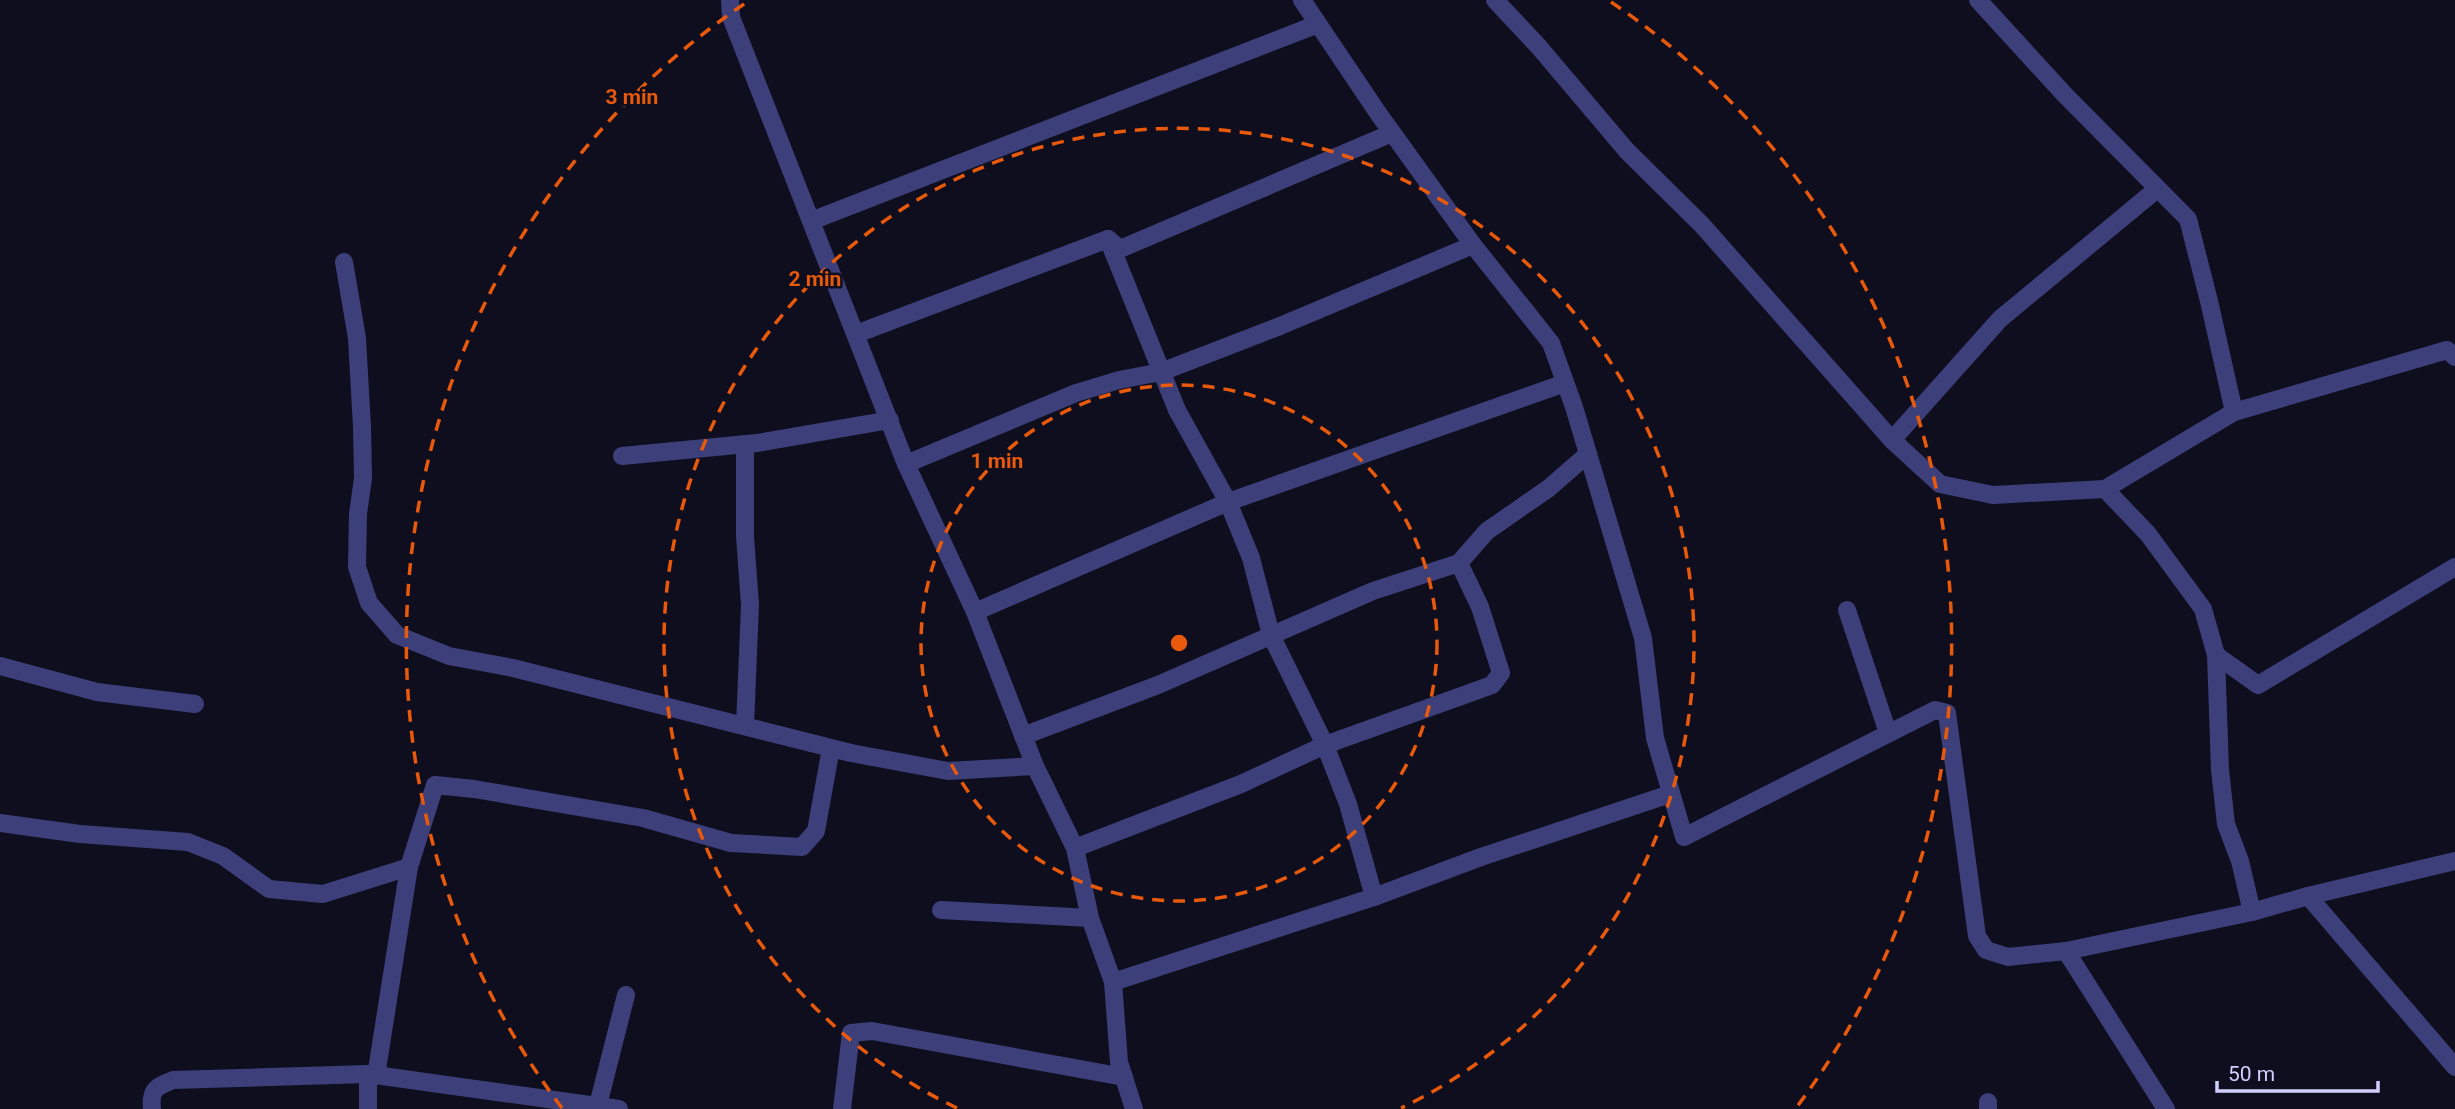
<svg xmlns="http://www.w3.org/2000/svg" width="2455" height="1109" viewBox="0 0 2455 1109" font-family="Roboto,sans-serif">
<rect width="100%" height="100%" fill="#0f0e1e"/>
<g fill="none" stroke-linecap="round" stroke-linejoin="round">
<!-- street -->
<g stroke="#3c3f7a" stroke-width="18">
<path d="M730,0L731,17L906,464L975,612L1035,766L1075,848L1090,918L1113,982L1119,1062L1134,1109"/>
<path d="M1302,0L1378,113L1473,245L1551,343L1574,407L1643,638L1655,738L1684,837L1935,710L1947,713L1977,936L1986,950L2008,957L2066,951L2166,1109"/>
<path d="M1495,0L1539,47L1627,151L1702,225L1892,440L1940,484L1993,495L2105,489L2148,534L2203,609L2216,655L2220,770L2226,824L2240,861L2252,912"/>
<path d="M1978,0L2065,95L2188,219L2209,301L2234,412L2447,350L2455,357"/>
<path d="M811,221L1318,24"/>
<path d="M1108,239L1177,410L1228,502L1251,558L1271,635L1325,745L1348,804L1374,897"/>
<path d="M1108,239L1120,249L1392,133"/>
<path d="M344,262L357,338L362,427L363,478L358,514L357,567L369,603L397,635L449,656L513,668L851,753L948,771L1035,766"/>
<path d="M856,334L1108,239"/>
<path d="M1892,440L2000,319L2157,189"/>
<path d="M745,444V536L750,605L745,726"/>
<path d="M622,456L757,443L890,420"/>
<path d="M906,464L1076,393L1119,380L1161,372L1280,326L1473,245"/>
<path d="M2105,489L2234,412"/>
<path d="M1847,610L1888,733"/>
<path d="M975,612L1228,502L1565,383"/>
<path d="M2216,655L2258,685L2455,567"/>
<path d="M0,666L97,692L195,704"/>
<path d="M1023,736L1158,685L1373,591L1459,563L1487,531L1549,488L1588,454"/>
<path d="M0,823L80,834L188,842L223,856L269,889L323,894L409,867"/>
<path d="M1075,848L1241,784L1325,745L1492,685L1501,673L1480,607L1459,563"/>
<path d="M2308,896L2455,1067"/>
<path d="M941,910L1090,918"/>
<path d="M2066,951L2252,912L2308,896L2455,861"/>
<path d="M1113,982L1374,897L1481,857L1670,794"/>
<path d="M368,1074V1109"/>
<path d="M376,1076L409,867L435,785L474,789L643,818L731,843L802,847L816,831L831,748"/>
<path d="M1988,1102V1109"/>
<path d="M152,1109C150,1089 156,1087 173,1080L368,1074L619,1109"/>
<path d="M597,1109L626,995"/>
<path d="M842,1109L851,1033L872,1031L1124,1077"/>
</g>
</g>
<!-- distance rings -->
<g fill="none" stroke="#e8590c" stroke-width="3.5" stroke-dasharray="12 9">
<circle cx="1179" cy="643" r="258"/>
<path d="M957 1108A515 515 0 1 1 1401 1108"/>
<path d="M562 1108A773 773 0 0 1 747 2M1611 2A773 773 0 0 1 1796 1108"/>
</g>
<circle cx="1179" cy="643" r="10" fill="#e8590c" stroke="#0f0e1e" stroke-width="3.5"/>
<g font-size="21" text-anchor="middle" font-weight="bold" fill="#e8590c" stroke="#0f0e1e" stroke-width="5" stroke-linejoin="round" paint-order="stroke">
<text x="632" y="104">3 min</text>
<text x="815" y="286">2 min</text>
<text x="997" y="468">1 min</text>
</g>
<!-- scale -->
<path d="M2217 1081v10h161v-10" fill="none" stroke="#d0cefc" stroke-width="3.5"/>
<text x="2228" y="1081" font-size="21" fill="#d0cefc" stroke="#0f0e1e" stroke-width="5" paint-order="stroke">50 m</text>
</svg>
